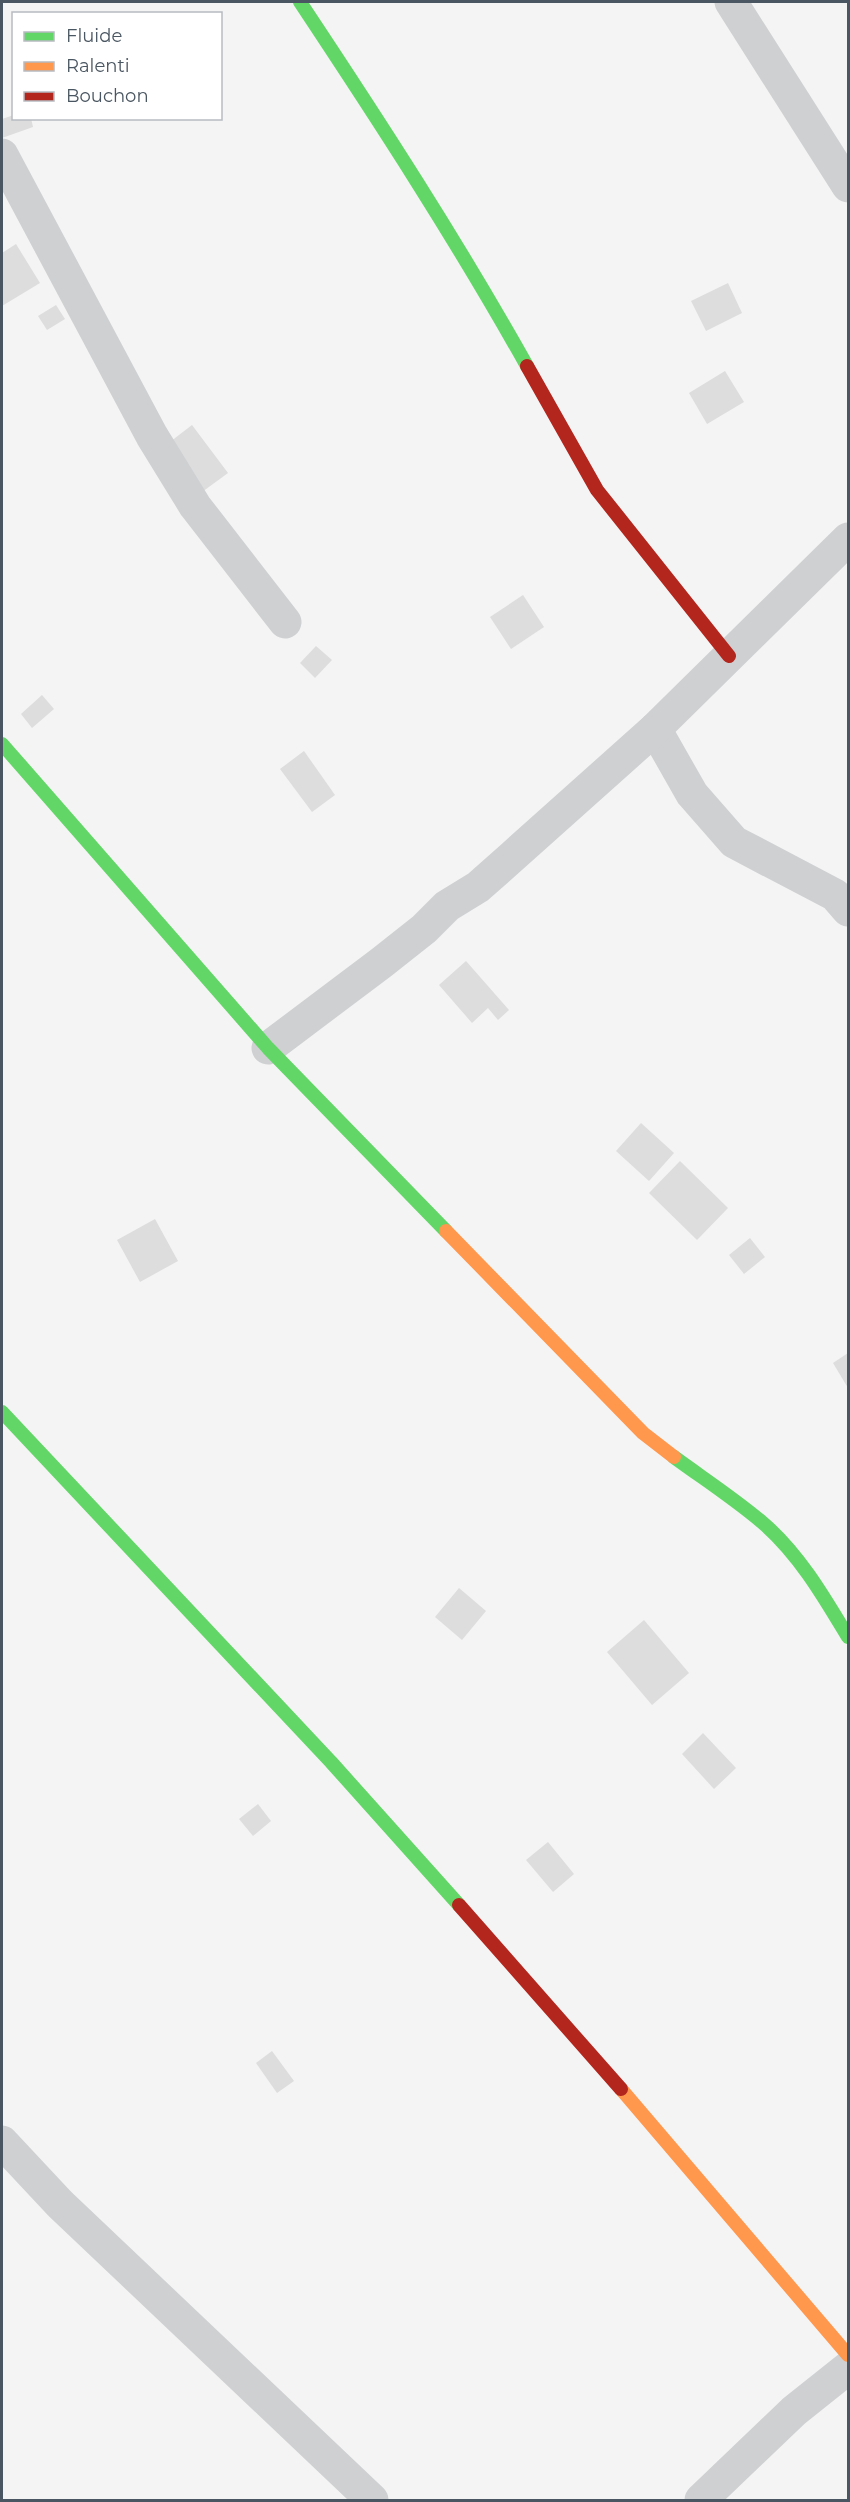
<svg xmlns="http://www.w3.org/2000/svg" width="850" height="2502" viewBox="0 0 850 2502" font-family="Montserrat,sans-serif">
<rect width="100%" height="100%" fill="#f4f4f4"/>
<!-- building -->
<g fill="#ddddde">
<path d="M14,115V118H31L33,127L2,138V119Z"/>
<path d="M16,244L40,283L2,306V253Z"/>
<path d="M728,283L742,313L706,331L691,301Z"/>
<path d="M56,305L65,319L47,330L38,316Z"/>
<path d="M725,371L744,402L707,424L689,393Z"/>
<path d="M192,425L228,473L202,492L166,445Z"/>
<path d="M523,595L544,627L511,649L490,617Z"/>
<path d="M316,646L332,660L315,678L300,663Z"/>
<path d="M42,695L54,709L32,728L21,714Z"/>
<path d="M304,751L335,795L312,812L280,769Z"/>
<path d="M466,961L509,1010L498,1020L488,1008L472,1023L439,985Z"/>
<path d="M641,1123L674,1153L649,1181L616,1151Z"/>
<path d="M680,1161L728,1208L697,1240L649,1193Z"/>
<path d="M155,1219L178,1261L140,1282L117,1240Z"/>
<path d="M750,1238L765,1257L744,1274L729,1255Z"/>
<path d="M848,1353V1388L833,1363Z"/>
<path d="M459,1588L486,1611L462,1640L435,1617Z"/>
<path d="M644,1620L689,1673L652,1705L607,1652Z"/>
<path d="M703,1733L736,1768L714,1789L682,1754Z"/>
<path d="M258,1804L271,1821L253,1836L239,1819Z"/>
<path d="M548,1842L574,1874L553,1892L526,1860Z"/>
<path d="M272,2051L294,2081L277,2093L256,2063Z"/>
</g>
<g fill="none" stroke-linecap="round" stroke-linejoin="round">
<!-- street -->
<g stroke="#ced0d2" stroke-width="33">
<path d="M731,2L848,186"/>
<path d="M2,155L152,436L195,506L285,622"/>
<path d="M655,729L692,794L734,842L835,895L848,910"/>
<path d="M268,1048L381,963L424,929L447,906L478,887L513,856L655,729L848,539"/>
<path d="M2,2142L60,2204L372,2500"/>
<path d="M701,2500L794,2411L848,2368"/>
</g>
<!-- fast -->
<g stroke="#63d668" stroke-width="14">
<path d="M300,2C379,121 457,241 527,366"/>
<path d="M2,744L268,1048L446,1231"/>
<path d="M2,1412L331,1762L459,1905"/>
<path d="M674,1457C704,1479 735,1499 763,1523C799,1554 824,1597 848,1637"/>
</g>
<!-- slow -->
<g stroke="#ff974d" stroke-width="14">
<path d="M446,1231L643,1433L674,1457"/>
<path d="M621,2089L848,2355"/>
</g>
<!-- jam -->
<g stroke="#b3261e" stroke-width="14">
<path d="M527,366L597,490L729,656"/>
<path d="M459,1905L621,2089"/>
</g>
</g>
<!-- border -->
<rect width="850" height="2502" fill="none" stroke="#4a5661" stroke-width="6"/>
<!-- legend -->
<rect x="12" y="12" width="210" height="108" fill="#ffffff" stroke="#b7bbc0" stroke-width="1.5"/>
<rect x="24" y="32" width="30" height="9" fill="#63d668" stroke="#b7bbc0" stroke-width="1.5"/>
<text x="66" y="42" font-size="18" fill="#4a5661">Fluide</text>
<rect x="24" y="62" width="30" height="9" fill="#ff974d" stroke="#b7bbc0" stroke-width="1.5"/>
<text x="66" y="72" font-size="18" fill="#4a5661">Ralenti</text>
<rect x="24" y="92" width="30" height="9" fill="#b3261e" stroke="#b7bbc0" stroke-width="1.5"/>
<text x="66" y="102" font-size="18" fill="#4a5661">Bouchon</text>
</svg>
